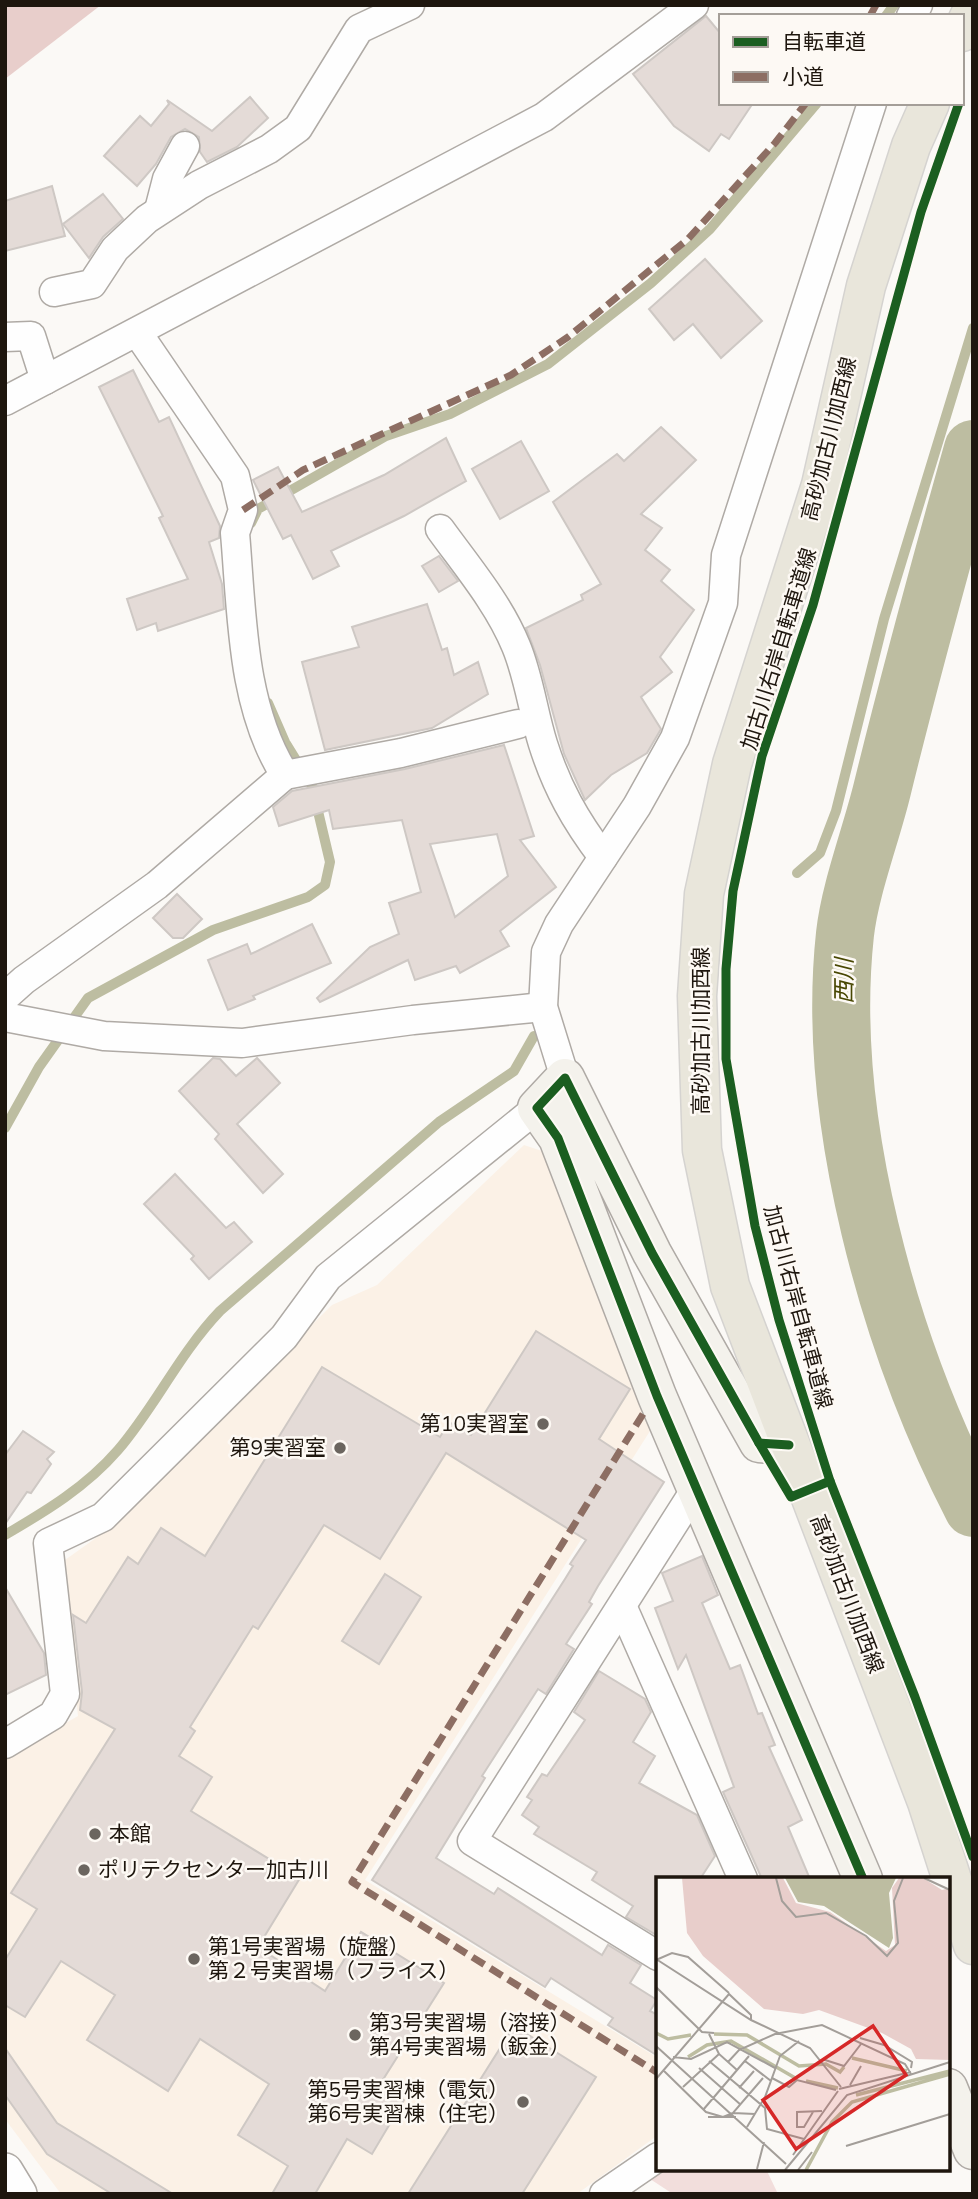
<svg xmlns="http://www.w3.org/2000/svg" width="978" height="2199" viewBox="0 0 978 2199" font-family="Mulish,'Noto Sans JP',sans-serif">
<rect width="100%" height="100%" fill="#fbf9f6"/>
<!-- built -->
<path fill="#fbf1e6" d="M524,1145L545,1152L657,1420L365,1880L658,2058V2135L577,2194H61L5,2119V1758L78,1716L64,1584L65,1560L100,1535L332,1305L377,1285Z"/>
<!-- green -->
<path fill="#f2dedc" d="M659,2169H766L778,2194H673L647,2177Z"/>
<!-- forest -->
<path fill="#e8cecb" d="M5,5H101L5,79Z"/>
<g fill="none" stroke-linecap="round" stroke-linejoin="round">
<!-- stream -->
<g stroke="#bdbda1" stroke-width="10">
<path d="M886,16L894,5"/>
<path d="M251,523L258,509L386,436L450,414L548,364L651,283L710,229L817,103"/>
<path d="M797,873L820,853L836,811L884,619L973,328"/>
<path d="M5,1128L39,1067L88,998L213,930L308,897L325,885L330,862L312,786L285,742L268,703"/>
<path d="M5,1535C46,1511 86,1487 118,1450C155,1407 179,1354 220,1311L439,1122L514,1071L534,1036"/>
</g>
<!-- river -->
<path stroke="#bdbda1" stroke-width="58" d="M973,449C941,563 910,676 882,790C871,835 850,889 845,934C825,1118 889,1345 973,1508"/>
</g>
<!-- building -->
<g fill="#e4dbd7" stroke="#cec8c4" stroke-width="2" fill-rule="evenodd">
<path d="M706,16L721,34V103H753L729,139L721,134L709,151L674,126L633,74Z"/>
<path d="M250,97L268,118L237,147L207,162L200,152L199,137L185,129L171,137L156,164L137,186L104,156L140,116L151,126L169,104L167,100L212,131Z"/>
<path d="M52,186L65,236L5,251V201Z"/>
<path d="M103,194L123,219L103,237L89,258L63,224Z"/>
<path d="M705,259L762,321L721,358L693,324L674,340L649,309Z"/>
<path d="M133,370L159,422L169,417L220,526L219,538L209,542L222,584L224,609L158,631L156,623L137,630L127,599L188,579L159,518L163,516L99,387Z"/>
<path d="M661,427L696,460L641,514L662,528L645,550L670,570L661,581L694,610L660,657L672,672L641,697L661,729L647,753L611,775L585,800L564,754L540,665L526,628L583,600L581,595L601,584L553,502L617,454L624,461Z"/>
<path d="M446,438L466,481L404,516L331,551L339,566L313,579L291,535L283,539L253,480L278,467L302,512L384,475Z"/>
<path d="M521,441L549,491L500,519L472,469Z"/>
<path d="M439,556L458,581L439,592L422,566Z"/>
<path d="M427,604L442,650L447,648L454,675L478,662L488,694L432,728L325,750L302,662L359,647L352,627Z"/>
<path d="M504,745L534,836L520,840L556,887L500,931L509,946L460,973L456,966L415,980L408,960L320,1002L317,998L370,947L399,934L389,903L421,892L402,820L333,829L329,810L279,826L273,807L292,791L405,769ZM497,834L508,876L455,917L430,844Z"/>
<path d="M177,894L202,919L183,938H173L153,918Z"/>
<path d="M312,924L331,963L253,996L255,999L228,1010L208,960L247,944L251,954Z"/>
<path d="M213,1058L220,1059L236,1076L257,1058L280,1083L237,1124L283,1174L263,1193L215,1139L219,1134L179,1091Z"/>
<path d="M175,1174L226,1228L234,1222L252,1242L209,1279L191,1259L194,1256L144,1204Z"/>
<path d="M536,1331L630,1389L599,1439L664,1482L598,1586L589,1602L592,1604L566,1644L574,1649L546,1694L538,1689L482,1776L485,1778L436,1858L494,1894L498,1888L602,1955L608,1945L641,1965L630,1983L657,2000L650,2011L658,2015V2056L608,2025L613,2018L551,1978L545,1987L372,1880L565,1579L573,1566L570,1564L586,1540L446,1453L380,1559L324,1525L258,1629L253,1626L190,1727L195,1731L179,1756L212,1777L191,1811L300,1878L258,1947L325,1991L361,1932L444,1983L379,2086L404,2100L372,2154L347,2139L315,2194H272L288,2166L238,2135L269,2084L200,2039L168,2091L87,2040L115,1995L61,1961L25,2017L5,2005V1960L37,1909L11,1893L115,1729L80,1710L82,1692L73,1615L86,1623L128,1557L138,1564L161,1528L205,1556L322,1367L440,1437L449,1422L471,1435Z"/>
<path d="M23,1431L54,1452L47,1459L51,1464L31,1493L27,1492L5,1524V1455Z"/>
<path d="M702,1556L718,1595L702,1603L730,1669L740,1665L758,1714L762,1713L775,1745L769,1747L802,1820L788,1827L810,1879H762L723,1792L734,1787L686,1655L678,1669L655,1608L673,1601L662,1573Z"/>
<path d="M385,1574L421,1597L379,1664L342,1641Z"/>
<path d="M5,1587L44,1653L46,1675L5,1695Z"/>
<path d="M599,1671L645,1699L651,1712L633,1742L655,1756L639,1783L697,1815L715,1856L700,1879H658V1936L626,1917L633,1906L592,1880L597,1872L534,1834L539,1827L522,1815L532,1800L527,1797L542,1774L547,1776L585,1720L574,1712Z"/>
<path d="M514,2026L596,2077L522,2194H408Z"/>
<path d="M5,2048L57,2123L173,2194H112L47,2154L5,2095Z"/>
</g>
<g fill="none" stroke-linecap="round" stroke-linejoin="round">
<!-- minor casing -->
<g stroke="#afaaa5" stroke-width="31">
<g id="minor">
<path d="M911,16L918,5"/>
<path d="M159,210L167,179L185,146"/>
<path d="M54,292L92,284L115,249L147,219L199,185L269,149L298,128L359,29L410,5"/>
<path d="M5,337L31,336L45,380"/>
<path d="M5,401L544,117L694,5"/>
<path d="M440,529C466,565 499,604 516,646C529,677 533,712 543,744C557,788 575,820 603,857"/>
<path d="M285,775L401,753L518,724"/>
<path d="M5,997L24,980L157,885L285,775C241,706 242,613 235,533L243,510L235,476L137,332"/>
<path d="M5,1017L104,1036L242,1043L413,1020L543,1007"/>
<path d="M565,1078L543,1007L546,952L559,924L637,806L675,738L723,603L726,555L872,103"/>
<path d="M623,1608L743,1879"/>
<path d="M5,1744L53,1715L65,1694L48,1543L103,1517L284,1337L328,1277L537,1108"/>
<path d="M658,1956L472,1841L697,1487"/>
<path d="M604,2194L658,2157"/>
</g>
</g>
<!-- tertiary casing -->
<g stroke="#afaaa5" stroke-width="38">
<path id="tertiary" d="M5,2171L19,2194"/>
</g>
<!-- secondary casing -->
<g stroke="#afaaa5" stroke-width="41">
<g id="secondary">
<path d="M789,1445L759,1443L652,1253L565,1078L537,1108L558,1138L657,1396L863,1879"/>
<path d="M948,2088L973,2150"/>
</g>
</g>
<!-- primary casing -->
<g stroke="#d5d3d0" stroke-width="41">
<g id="primary">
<path d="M962,32L973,9"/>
<path d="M930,103L911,146L866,286L821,485L732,764L704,894L697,996L702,1150L730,1286L927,1802L973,1945"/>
</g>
</g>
<!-- minor -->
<use href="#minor" stroke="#fefefe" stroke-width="28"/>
<!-- tertiary -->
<use href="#tertiary" stroke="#fefefe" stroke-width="35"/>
<!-- secondary -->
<use href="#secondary" stroke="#f4f2ec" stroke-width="38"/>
<!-- primary -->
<use href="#primary" stroke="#e9e6db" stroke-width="38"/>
<!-- quiet -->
<g stroke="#8d6e63" stroke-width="7" stroke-dasharray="14 7" stroke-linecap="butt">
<path d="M870,16L876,5"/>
<path d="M243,510L303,470L511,375L568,337L688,239L775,143L806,103"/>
<path d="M643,1414L352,1882L658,2073"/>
</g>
<!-- cycleway casing -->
<g stroke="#fdf9f4" stroke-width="13">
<g id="cycleway">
<path d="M959,103L921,212L813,605L762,756L733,891L726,969V1059L755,1226L779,1320L830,1481L915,1697L973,1857"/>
<path d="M759,1443L791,1497L830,1481"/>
<path d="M789,1445L759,1443L652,1253L565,1078L537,1108L558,1138L657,1396L863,1879"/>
</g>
</g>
<!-- cycleway -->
<use href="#cycleway" stroke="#1b5e20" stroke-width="9"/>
</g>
<!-- markers -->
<g fill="#6b655f" stroke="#fdf9f4" stroke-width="2.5">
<circle cx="543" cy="1424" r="7"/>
<circle cx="340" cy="1448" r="7"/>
<circle cx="95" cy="1834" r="7"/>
<circle cx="84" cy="1870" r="7"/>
<circle cx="194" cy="1959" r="7"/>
<circle cx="355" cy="2035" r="7"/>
<circle cx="523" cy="2102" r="7"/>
</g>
<g text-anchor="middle" stroke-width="5" stroke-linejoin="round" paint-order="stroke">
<!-- street labels -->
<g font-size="21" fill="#1e160e" stroke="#fdf9f4">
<text transform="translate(829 439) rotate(-76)" y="7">高砂加古川加西線</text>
<text transform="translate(779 649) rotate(-73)" y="7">加古川右岸自転車道線</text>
<text transform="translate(701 1031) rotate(-90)" y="7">高砂加古川加西線</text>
<text transform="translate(798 1307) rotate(75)" y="7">加古川右岸自転車道線</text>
<text transform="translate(847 1594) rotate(69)" y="7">高砂加古川加西線</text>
</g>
<!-- poi labels -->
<g font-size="21" fill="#1e160e" stroke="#fdf9f4" text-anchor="start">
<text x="529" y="1431" text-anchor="end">第10実習室</text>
<text x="326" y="1455" text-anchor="end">第9実習室</text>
<text x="109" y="1841">本館</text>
<text x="98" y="1877">ポリテクセンター加古川</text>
<text x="208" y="1954">第1号実習場（旋盤）<tspan x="208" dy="24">第２号実習場（フライス）</tspan></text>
<text x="369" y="2030">第3号実習場（溶接）<tspan x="369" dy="24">第4号実習場（鈑金）</tspan></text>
<text x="509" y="2097" text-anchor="end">第5号実習棟（電気）<tspan x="509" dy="24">第6号実習棟（住宅）</tspan></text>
</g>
<!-- water labels -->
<g font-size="23" font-style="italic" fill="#484702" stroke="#fdf9f4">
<text transform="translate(844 981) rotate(-90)" y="8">西川</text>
</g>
</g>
<!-- overview -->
<g transform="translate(656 1877)">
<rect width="294" height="294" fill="#fbf9f6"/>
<path d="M26,1H127L140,26L174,35L230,74L239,68L236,11L243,1H267L286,13L294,11V183L260,182L255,172L226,156L163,133L147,137L108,132L47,79L31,56Z" fill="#e8cecb"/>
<path d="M129,1H240L233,16L237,61L233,71L168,29L142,25Z" fill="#bdbda1"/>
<path fill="none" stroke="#bdbda1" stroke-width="3.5" d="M0,156L12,162L35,158M58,157L91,158L143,189L170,187L184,195L188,190M32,180L51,168L75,164L141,202M196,181L251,194M150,204L182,211M200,218L294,194M150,293L176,245L196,225L294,197"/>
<path fill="none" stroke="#a39e99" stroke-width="2" d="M120,1L126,24L140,40L170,36L210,59L231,79L242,66L238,24L247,1M268,1L294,13M0,82L95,143L154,171L185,210M0,83L16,76L32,80L73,116M0,110L46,155L58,156M53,157L63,177L81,193M204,161L228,168L256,185L255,191M0,169L130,287M17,180L35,182L71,165L119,191M166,182L188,189L205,167M53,184L109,231L111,252L148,262M89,184L115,204M72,185L83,173L119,157L166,148L249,187L255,197M43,191L85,228M7,193L50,235L67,240L77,236L107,201M116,201L133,210L141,203L180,213M0,202L73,117L95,138V143M194,208L205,189M27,210L63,177M83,211L98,194M183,212L255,195M47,233L93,179M157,235L148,250H141V235L166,234M77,236L99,237M52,240H80M91,250L109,220L124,179L143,164M190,269L294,237M137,278L182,214M101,292L108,265M129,293L191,218L294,185M142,293L156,275"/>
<path fill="#d62828" fill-opacity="0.15" stroke="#d62828" stroke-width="3.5" d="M217,149L250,198L140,272L107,223Z"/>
<rect width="294" height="294" fill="none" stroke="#1e160e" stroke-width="3.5"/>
</g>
<!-- border -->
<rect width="978" height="2199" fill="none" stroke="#1e160e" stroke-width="14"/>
<!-- legend -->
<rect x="719" y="14" width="245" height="91" fill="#fdf9f4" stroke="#a49e98" stroke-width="2"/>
<rect x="733" y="37" width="35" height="10" fill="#1b5e20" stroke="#a49e98" stroke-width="2"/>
<text x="782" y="49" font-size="21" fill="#1e160e">自転車道</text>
<rect x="733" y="72" width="35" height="10" fill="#8d6e63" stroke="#a49e98" stroke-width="2"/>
<text x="782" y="84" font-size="21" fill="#1e160e">小道</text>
</svg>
